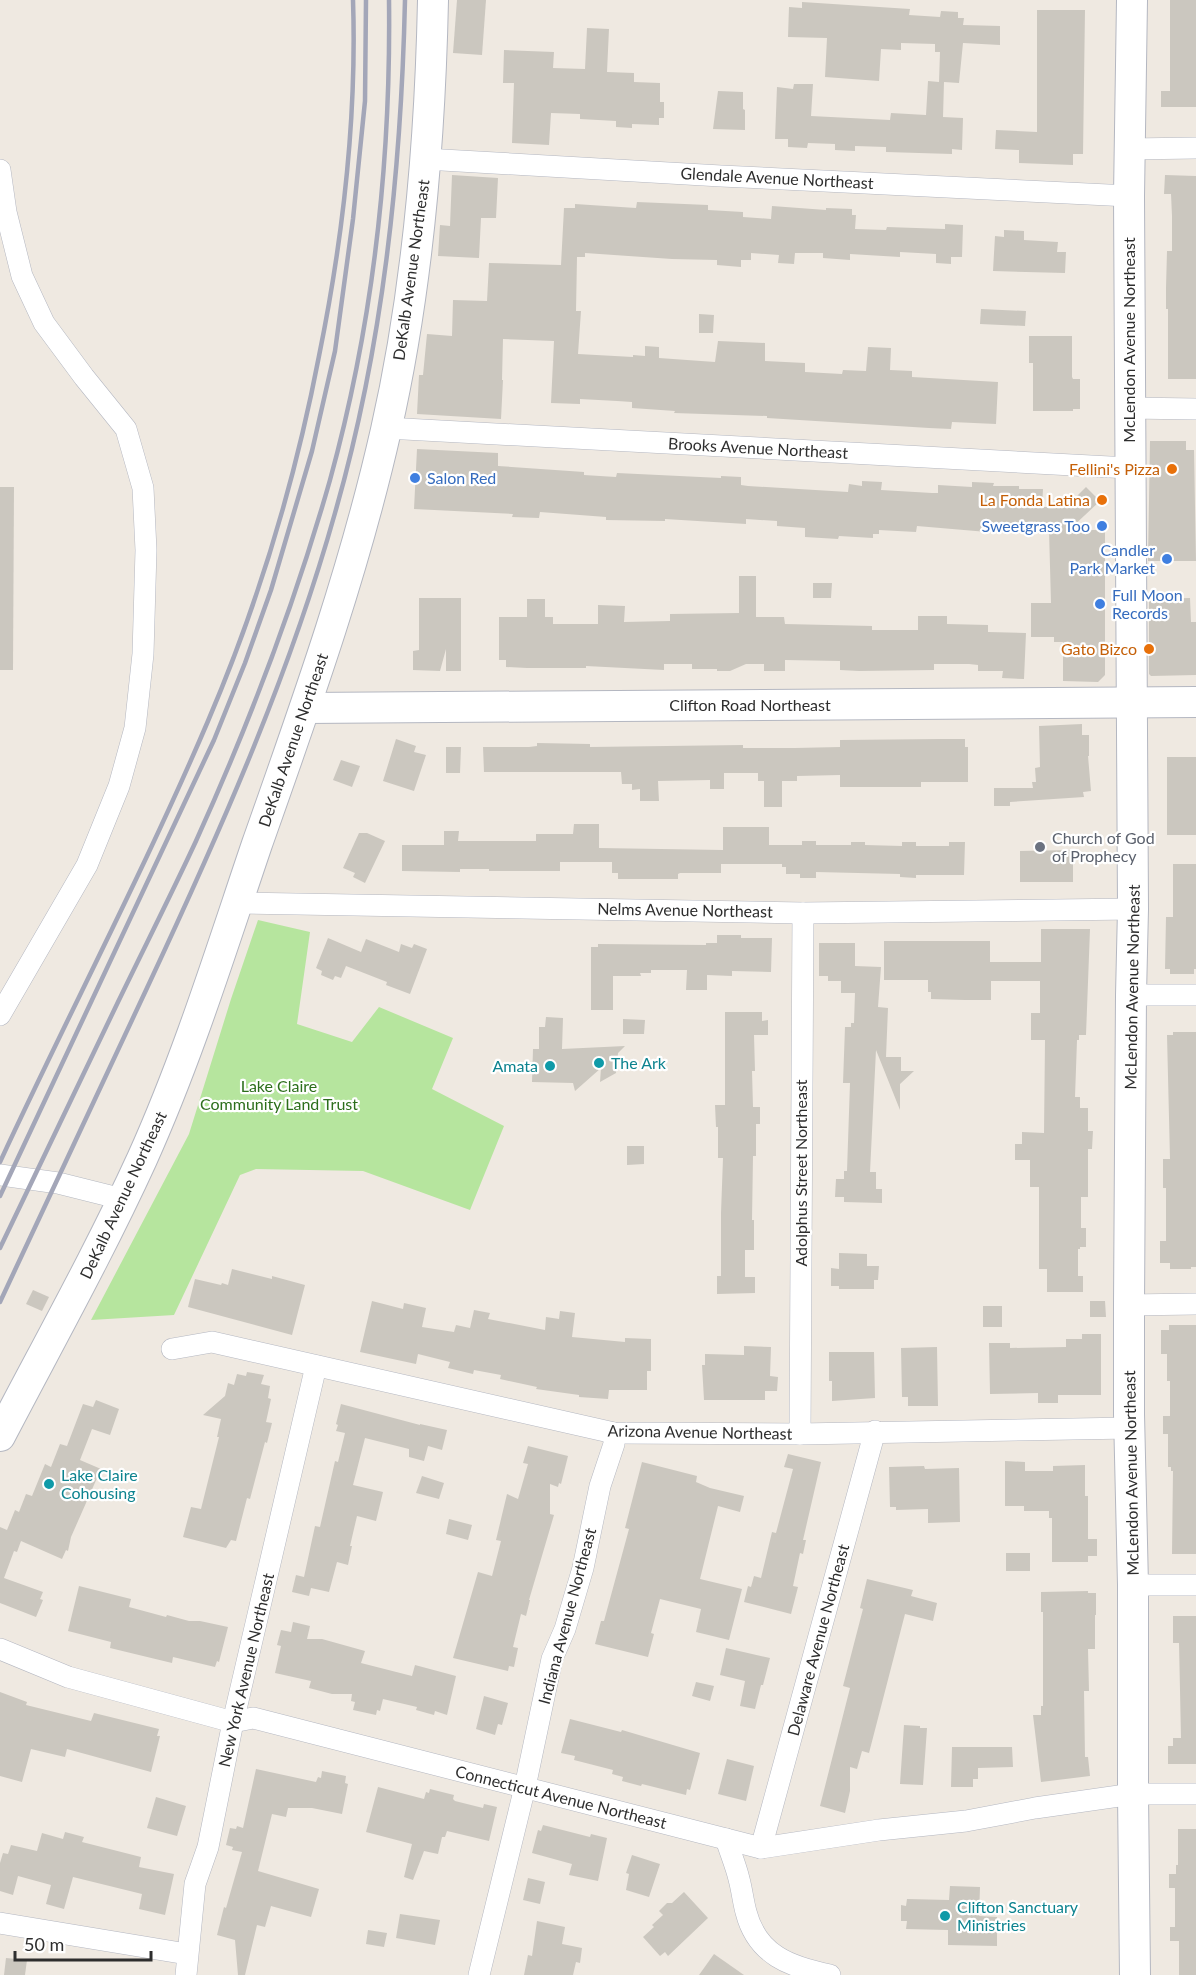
<svg xmlns="http://www.w3.org/2000/svg" width="1196" height="1975" viewBox="0 0 1196 1975" font-family="Lato,sans-serif">
<rect width="100%" height="100%" fill="#efe9e1"/>
<!-- green -->
<path fill="#b6e59e" d="M258,920L310,932L297,1024L352,1042L379,1007L453,1038L432,1089L504,1126L470,1210L363,1171L256,1169L240,1175L174,1315L91,1320L189,1134L231,999Z"/>
<!-- building -->
<g fill="#cbc7bf">
<path d="M457,0H486L482,55L453,53Z"/>
<path d="M1170,0H1196V107H1161V91H1170Z"/>
<path d="M802,2L910,9L909,15L940,17L941,11L958,12V18H964L963,25L1000,26V45L963,43L959,83L944,82L943,117L963,118L962,150L952,149V154L886,152V147L855,146V151L835,150V144L808,143L807,148L788,147V139H775L777,87L793,89L794,84H813L811,116L890,120L891,113L926,115L928,81L939,82L940,52H935V44L901,43V50L881,49L879,81L825,77L827,38L788,37L789,7L802,8Z"/>
<path d="M1037,10H1085L1083,154H1073V165L1019,163V150L995,149L996,130L1037,132Z"/>
<path d="M587,28L609,29L607,72L634,73V82L660,83V102H664V118H659V125L632,124V128L616,127V121L580,119V114L551,113L549,145L512,143L514,83H503L504,50L554,52L553,68L585,69Z"/>
<path d="M718,91L743,92V109L745,110V130L713,129Z"/>
<path d="M452,175L498,178L496,218H481L479,258L438,256L440,225L450,226Z"/>
<path d="M1165,175L1196,176V379H1168V309H1166V288L1167,251H1172V216L1171,194H1164Z"/>
<path d="M637,202L708,205V210L743,212V217L771,219L772,206L826,210V208L852,209V215H856L855,229L886,230L887,227L945,229V224L963,225L962,257H951V264L936,263V254L900,252V257L850,254V260L823,258V253H795L794,264L778,263L779,255L751,253V260H741V267L717,265V260L672,259L585,253V257H577L576,311H581L578,354L633,357V355L645,356V346L659,347V358L715,362L718,341L765,343V361L805,363V372L842,374L843,370L866,371L868,347L891,348L890,370L912,371V377L998,382L996,424L952,422L951,429L929,428L767,418V416L674,413L675,411L632,408V402L617,401L580,399V404L551,403L554,341L503,339L502,380H503L501,419L417,414L419,375H423L427,334L452,336L453,300L487,301L489,263L561,265L564,208H575V204L636,208Z"/>
<path d="M1004,230L1024,231V240L1058,242L1057,252H1066L1065,273L993,271L995,236L1004,237Z"/>
<path d="M981,309L1026,311L1025,326L980,324Z"/>
<path d="M699,314L714,315L713,333H699Z"/>
<path d="M1029,336H1072V377L1073,379H1080V409H1073V411H1033V363H1029Z"/>
<path d="M1150,441H1186V450H1194L1196,561H1148Z"/>
<path d="M417,449L498,453V466L584,472V475L616,477L617,473L721,478V476L741,477V485L748,486L848,492L849,484L862,486V481L882,482L881,490L932,493H938V485L972,487V482L994,483L993,486H1019V489H1043L1042,507H1066L1086,487L1100,501L1069,530H1105V675L1098,682L1063,681V642H1054V637H1031V603H1051L1049,530L999,529V533L917,526L916,532L879,530V534H873V538L839,536L838,539L805,537V528L777,526V521L746,519V524L665,519V521L606,520V517L540,512L539,518L512,517L513,514L414,509Z"/>
<path d="M0,487H14L13,670H0Z"/>
<path d="M739,576H756V617H784L785,624L872,626V630H918V616H947V624L988,625V632L1026,633L1024,679L1002,678L1003,671H978V665L969,664H934V670L859,671L840,670V661L785,660V671H764V664H746L730,671H717V669H692V664H664V670L586,666V668H527L506,667V660H499V617H527V599H545V617H553V624H598V605L625,606L624,622L670,621V614L739,613Z"/>
<path d="M813,583H832L831,598H813Z"/>
<path d="M419,598H461V671H446V649L440,671L413,670V651L419,650Z"/>
<path d="M1190,598L1191,622H1196V675L1151,676L1149,674V599Z"/>
<path d="M1082,724V735H1089V756H1088L1091,791L1083,792L1084,797L1010,802V806H994V788H1033L1032,782H1036L1035,768L1040,767L1039,726Z"/>
<path d="M396,739L416,746L414,752L426,755L414,791L383,781Z"/>
<path d="M942,739H965V747H968V782H921V787H840V775L797,776V781H782V807H764V781H758V773H724V789H710V780L658,781L659,801H640V789L632,790V784H622L621,772H484L483,747H529L537,746V743L590,744V747L743,745V748H795L840,747V740Z"/>
<path d="M446,747H461L460,773H446Z"/>
<rect x="1167" y="757" width="29" height="78"/>
<path d="M341,760L360,766L352,787L333,780Z"/>
<path d="M574,824H599V848L723,850V827H769V845H802V841H816V845H851V842H865V845L902,846V842H916V846H949V842H965L964,875H916V878L900,877V874L816,872V878H800V874H786V867H782V864H721V873H680L678,874V879H618V873H612V862H560V871H489V869H460V872L402,871V845H444V831H459L458,841H536V834H573Z"/>
<path d="M359,833H367L385,841L365,883L353,877L355,873L343,868Z"/>
<path d="M1073,850V882H1020V851Z"/>
<path d="M1173,864H1196V969H1194V974H1170V969H1165L1166,917H1173Z"/>
<path d="M1041,929H1090L1086,1035H1079V1040H1077L1075,1097H1080V1108H1088V1131H1093L1092,1149H1088V1197H1081V1228H1086V1247H1080V1249H1078V1276H1083V1292H1047V1269H1039V1187H1030V1160H1015V1144H1022V1132L1044,1133L1045,1040H1031V1013H1040V981H991V1000H965L931,999V992H928V980H884V941H990V962H1041Z"/>
<path d="M717,935H741V938H772L771,972L732,971V976L707,975V990H686L687,970H651V973H640L641,976H613V1010H591V947H598V944L706,945V943H717Z"/>
<path d="M328,938L361,952L366,939L399,952L401,944L412,948L414,944L427,949L410,994L386,985L387,982L346,966L341,978L335,976L333,980L321,975L322,971L316,968Z"/>
<path d="M819,943H855V966L881,967L878,1007L888,1008L886,1057H901V1071H914L900,1084V1110L876,1050L870,1172H876V1189H882V1203L844,1202V1197H835L836,1179H844V1171H847L850,1083H843L845,1027H851V1023H854L855,993H841V981H828V976H819Z"/>
<path d="M725,1012H762V1021L768,1020V1035H754L755,1071H752L753,1107H760V1124H756V1156H753L752,1220H754V1250H745V1277H755V1293L717,1294V1276H721V1213L723,1158H718V1127H716L715,1105H725Z"/>
<path d="M546,1017L563,1018L562,1049L625,1046L618,1053L616,1073L600,1082L601,1068L575,1091L573,1083L532,1082L533,1049H539V1027H545Z"/>
<path d="M623,1019L645,1020L644,1034H623Z"/>
<path d="M1173,1032H1196V1267H1191V1269H1170V1263H1160V1241H1166V1188H1163V1159H1170L1167,1035H1173Z"/>
<path d="M627,1146H644V1164L627,1165Z"/>
<path d="M839,1253L867,1254V1266H879L878,1280H874V1289H839V1286H831V1268L839,1269Z"/>
<path d="M232,1269L272,1279V1276L305,1285L292,1335L188,1307L195,1279L221,1285L222,1283L228,1285Z"/>
<path d="M33,1290L49,1297L42,1311L26,1304Z"/>
<path d="M372,1301L403,1309L404,1303L426,1308L422,1327L454,1332L456,1325L470,1328L474,1310L490,1313L488,1319L545,1330L546,1317L559,1319L560,1311L575,1313L572,1337L625,1342V1338L651,1339V1371H647V1390H609L608,1399L579,1397V1395L536,1389L537,1387L500,1379L501,1375L474,1370L473,1374L448,1368L450,1362L418,1354L416,1364L360,1352Z"/>
<path d="M1090,1301H1105L1106,1317H1090Z"/>
<rect x="983" y="1306" width="19" height="21"/>
<path d="M1169,1325H1196V1554H1172L1173,1471H1171V1467H1168V1434H1163V1416H1170V1381H1167V1354H1161V1330H1169Z"/>
<path d="M1082,1334H1101V1395H1058V1403H1038V1393L990,1394L989,1343H1010V1348L1066,1347V1339H1082Z"/>
<path d="M744,1346L771,1347L770,1376L778,1377L777,1391H765V1400H704L702,1365H705V1354L744,1355Z"/>
<path d="M937,1347L938,1406H908V1397H902L901,1348Z"/>
<path d="M829,1352H874L875,1398L832,1401V1381H829Z"/>
<path d="M247,1372L264,1375L261,1384L270,1386L268,1398L271,1399L266,1422L272,1423L267,1443L265,1442L250,1499L247,1498L236,1541L231,1540L226,1548L183,1537L191,1507L201,1509L219,1437H217L221,1419L203,1415L225,1396L228,1383L234,1385L237,1374L246,1376Z"/>
<path d="M96,1400L119,1409L110,1435L92,1429L80,1460L101,1469L71,1537L68,1551L66,1550L62,1559L21,1541L17,1552L14,1551L4,1578L43,1592L40,1599L43,1600L36,1617L0,1603V1527L7,1530L15,1510L19,1512L26,1494L32,1496L45,1464L51,1467L60,1444L67,1446L83,1404L93,1407Z"/>
<path d="M341,1404L420,1425V1424L447,1430L442,1450L428,1446L424,1461L409,1457V1449L365,1438L353,1485L383,1492L376,1521L357,1516L350,1546H352L348,1565L337,1562L329,1592L311,1588L309,1596L292,1592L296,1575L304,1577L315,1526L320,1527L335,1461L338,1462L345,1433L336,1431L338,1425L336,1424Z"/>
<path d="M528,1446L568,1456L561,1484L559,1483L558,1487L550,1484V1514L554,1515L529,1600H530L526,1616L521,1614L513,1647L518,1648L514,1667L509,1666L508,1671L453,1658L478,1572L492,1576L501,1541L496,1540L507,1494L518,1499L528,1464L523,1463Z"/>
<path d="M788,1454L821,1462L803,1540H806L803,1554L800,1553L793,1586L798,1587L791,1614L744,1602L748,1586L751,1587L754,1576L761,1578L772,1532L776,1533L793,1469L784,1467Z"/>
<path d="M1005,1461L1025,1462V1471H1053V1466L1085,1465V1496H1088V1539H1097V1556H1088V1562H1052V1518H1049V1511H1024V1506H1005Z"/>
<path d="M642,1462L697,1476L696,1482L710,1488L744,1496L740,1512L718,1506L700,1579L742,1589L729,1640L696,1632L701,1609L660,1599L651,1633L654,1634L648,1657L595,1644L601,1621H604L629,1529L625,1528Z"/>
<path d="M924,1466L925,1469L959,1468L960,1522L928,1523V1509L896,1510V1507H890L889,1467Z"/>
<path d="M422,1476L444,1483L439,1499L416,1493Z"/>
<path d="M449,1519L472,1525L468,1540L446,1534Z"/>
<rect x="1006" y="1553" width="24" height="18"/>
<path d="M867,1579L913,1590L911,1596L937,1603L933,1621L905,1614L869,1753L862,1751L857,1769L850,1767V1791L845,1813L820,1806L850,1688L843,1686L863,1609L860,1608Z"/>
<path d="M79,1586L131,1599L129,1607L166,1617L167,1615L189,1621H200L228,1627L219,1662L217,1661L215,1667L173,1657L172,1663L110,1648L111,1642L68,1631Z"/>
<path d="M1088,1591V1593H1096V1615H1095V1649H1088L1089,1691H1084L1085,1757H1088L1090,1776L1041,1782L1033,1715H1041V1706H1043V1612H1041V1592Z"/>
<path d="M1173,1616H1196V1764H1168V1746H1173V1738H1181L1179,1643H1173Z"/>
<path d="M293,1622L310,1626L307,1639H322L365,1651L361,1663L412,1676L415,1665L456,1676L447,1715L435,1711L434,1715L416,1710L417,1707L383,1699L380,1711L377,1710L376,1715L353,1710L355,1702L351,1701L352,1694H332L309,1688L311,1681L275,1673L281,1646L277,1645L281,1630L291,1632Z"/>
<path d="M726,1648L770,1658L763,1685H761L755,1709L740,1706L745,1681L720,1675Z"/>
<path d="M696,1682L714,1686L710,1701L692,1696Z"/>
<path d="M0,1692L27,1702L26,1705L91,1721L94,1713L159,1729L157,1736H160L151,1772L67,1749L65,1757L31,1749L22,1782L0,1776Z"/>
<path d="M484,1696L508,1703L502,1725L498,1724L495,1735L476,1729Z"/>
<path d="M570,1719L621,1732L622,1730L700,1753L690,1790L687,1789L686,1795L642,1784L641,1786L622,1781L623,1777L612,1774L613,1770L574,1760L575,1756L561,1753Z"/>
<path d="M904,1725L920,1726V1728H927L923,1785L900,1784Z"/>
<path d="M952,1747H1012L1013,1767L978,1768V1779H973V1787H951Z"/>
<path d="M727,1759L754,1766L746,1801L718,1794Z"/>
<path d="M256,1769L316,1782L318,1777L321,1778L322,1771L346,1776L345,1783L348,1784L342,1814L312,1808H288L286,1817L272,1814L258,1871L319,1889L311,1917L271,1906L265,1927L257,1925L245,1975H238L235,1940L217,1935L224,1907L226,1908L242,1852L232,1850L233,1847L226,1845L230,1828L236,1829L237,1826L243,1828Z"/>
<path d="M378,1787L424,1799L426,1792L429,1793L430,1789L454,1795L453,1799L455,1801L483,1808L484,1804L497,1807L489,1841L447,1831L445,1837H442L438,1854L424,1851L413,1880L404,1877L412,1844L366,1832Z"/>
<path d="M156,1797L186,1806L177,1836L147,1828Z"/>
<path d="M543,1825L590,1837L591,1834L607,1838L598,1881L569,1875L572,1864L532,1853L538,1830L541,1831Z"/>
<path d="M1178,1829H1196V1975H1179V1941H1170V1927H1175V1888H1169V1874H1176V1865H1178Z"/>
<path d="M65,1832L84,1837L82,1842L141,1857L139,1867L174,1874L165,1915L139,1909L142,1894L73,1877L64,1909L46,1904L51,1885L18,1876L13,1895L0,1891V1863L3,1853L8,1854L11,1845L37,1851L42,1833L63,1839Z"/>
<path d="M632,1855L660,1864L649,1897L626,1890L629,1874L626,1873Z"/>
<path d="M528,1878L545,1882L540,1904L523,1900Z"/>
<path d="M950,1886L980,1887L979,1916L997,1917V1946L948,1945V1930L906,1929L907,1921H901V1905L906,1906L907,1899L949,1900Z"/>
<path d="M684,1892L708,1918L668,1956L665,1952L660,1956L643,1937L654,1927L652,1925L663,1915L659,1911L667,1903H672Z"/>
<path d="M400,1914L440,1920L435,1945L396,1938Z"/>
<path d="M537,1921L565,1927L562,1944L582,1948L580,1963L576,1962L573,1975H524L528,1955L532,1956Z"/>
<path d="M368,1930L387,1933L384,1947L366,1944Z"/>
<path d="M714,1954L744,1975H699Z"/>
<path d="M6,1958L27,1960L25,1975H4Z"/>
</g>
<g fill="none" stroke-linecap="round" stroke-linejoin="round">
<!-- street casing -->
<g stroke="#b4b7c1" stroke-width="22">
<g id="street">
<path d="M1130,149L1196,148"/>
<path d="M425,159L721,176L1129,196"/>
<path d="M0,170L6,212L22,276L44,323L84,377L126,429L143,488L146,550L143,654L135,728L119,786L87,865L0,1015"/>
<path d="M1129,408L1196,409"/>
<path d="M386,428L1129,468"/>
<path d="M237,903L803,913L1133,909"/>
<path d="M1131,995H1196"/>
<path d="M0,1175L58,1183L122,1199"/>
<path d="M1129,1305L1196,1304"/>
<path d="M172,1349L212,1342L614,1433L800,1434L1130,1428"/>
<path d="M800,1434L803,913"/>
<path d="M1133,1585H1196"/>
<path d="M0,1649L68,1677L233,1722L253,1718L761,1848L879,1830L966,1821L1035,1808L1133,1794H1196"/>
<path d="M726,1839C730,1852 736,1866 739,1879C742,1890 743,1901 746,1912C757,1955 790,1967 830,1975"/>
<path d="M761,1848L875,1431"/>
<path d="M0,1923L187,1954"/>
<path d="M186,1975L195,1884L208,1847L233,1722L316,1366"/>
<path d="M479,1975L525,1787L552,1659L565,1629L583,1568L600,1486L614,1444V1433"/>
</g>
</g>
<!-- secondary casing -->
<g stroke="#b4b7c1" stroke-width="32">
<g id="secondary">
<path d="M1132,0L1129,196L1133,909L1131,995L1129,1305V1414L1133,1585V1794L1135,1975"/>
<path d="M305,708L1196,702"/>
<path d="M0,1436C48,1344 99,1253 142,1159C188,1057 221,950 257,844C305,708 354,572 386,430C418,289 430,145 433,0"/>
</g>
</g>
<!-- street -->
<use href="#street" stroke="#fff" stroke-width="21"/>
<!-- secondary -->
<use href="#secondary" stroke="#fff" stroke-width="30"/>
<!-- rail -->
<g stroke="#a3a6b8" stroke-width="4.5">
<path d="M0,1162C68,1015 144,871 208,721C258,604 295,481 319,356C343,238 357,120 353,0"/>
<path d="M0,1196L214,740L245,663L271,590L312,451L335,351L353,219L365,101L366,0"/>
<path d="M0,1248C40,1166 78,1084 118,1002C144,948 171,895 196,841C249,724 295,603 330,480C373,324 391,161 389,0"/>
<path d="M0,1302C49,1197 98,1093 147,988C219,834 289,677 335,513C383,346 401,173 405,0"/>
</g>
</g>
<!-- markers -->
<g fill="#e8710a" stroke="#fff" stroke-width="2">
<circle cx="1172" cy="469" r="6"/>
<circle cx="1102" cy="500" r="6"/>
<circle cx="1149" cy="649" r="6"/>
</g>
<g fill="#3f7fe0" stroke="#fff" stroke-width="2">
<circle cx="415" cy="478" r="6"/>
<circle cx="1102" cy="526" r="6"/>
<circle cx="1167" cy="559" r="6"/>
<circle cx="1100" cy="604" r="6"/>
</g>
<circle fill="#6b7280" stroke="#fff" stroke-width="2" cx="1040" cy="847" r="6"/>
<g fill="#0f9aa8" stroke="#fff" stroke-width="2">
<circle cx="599" cy="1063" r="6"/>
<circle cx="550" cy="1066" r="6"/>
<circle cx="49" cy="1484" r="6"/>
<circle cx="945" cy="1916" r="6"/>
</g>
<g text-anchor="middle" stroke-width="4.5" stroke-linejoin="round" paint-order="stroke">
<!-- street labels -->
<g font-size="16" fill="#2e2e2e" stroke="#fff">
<text transform="translate(777 178) rotate(3)" y="6">Glendale Avenue Northeast</text>
<text transform="translate(411 270) rotate(-82)" y="6">DeKalb Avenue Northeast</text>
<text transform="translate(1129 340) rotate(-90)" y="6">McLendon Avenue Northeast</text>
<text transform="translate(758 448) rotate(3)" y="6">Brooks Avenue Northeast</text>
<text x="750" y="711">Clifton Road Northeast</text>
<text transform="translate(293 740) rotate(-71)" y="6">DeKalb Avenue Northeast</text>
<text transform="translate(685 910) rotate(1)" y="6">Nelms Avenue Northeast</text>
<text transform="translate(1132 987) rotate(-89)" y="6">McLendon Avenue Northeast</text>
<text transform="translate(801 1173) rotate(-90)" y="6">Adolphus Street Northeast</text>
<text transform="translate(123 1195) rotate(-65)" y="6">DeKalb Avenue Northeast</text>
<text transform="translate(700 1432) rotate(1)" y="6">Arizona Avenue Northeast</text>
<text transform="translate(1131 1473) rotate(-91)" y="6">McLendon Avenue Northeast</text>
<text transform="translate(567 1616) rotate(-75)" y="6">Indiana Avenue Northeast</text>
<text transform="translate(818 1640) rotate(-75)" y="6">Delaware Avenue Northeast</text>
<text transform="translate(246 1670) rotate(-77)" y="6">New York Avenue Northeast</text>
<text transform="translate(561 1797) rotate(14)" y="6">Connecticut Avenue Northeast</text>
</g>
<!-- food labels -->
<g font-size="16" fill="#c56008" stroke="#fff" text-anchor="end">
<text x="1160" y="475">Fellini's Pizza</text>
<text x="1090" y="506">La Fonda Latina</text>
<text x="1137" y="655">Gato Bizco</text>
</g>
<!-- shop labels -->
<g font-size="16" fill="#366cbe" stroke="#fff" text-anchor="start">
<text x="427" y="484">Salon Red</text>
<text x="1090" y="532" text-anchor="end">Sweetgrass Too</text>
<text x="1155" y="556" text-anchor="end">Candler<tspan x="1155" dy="18">Park Market</tspan></text>
<text x="1112" y="601">Full Moon<tspan x="1112" dy="18">Records</tspan></text>
</g>
<!-- worship labels -->
<g font-size="16" fill="#5b616d" stroke="#fff" text-anchor="start">
<text x="1052" y="844">Church of God<tspan x="1052" dy="18">of Prophecy</tspan></text>
</g>
<!-- culture labels -->
<g font-size="16" fill="#0d838f" stroke="#fff" text-anchor="start">
<text x="611" y="1069">The Ark</text>
<text x="538" y="1072" text-anchor="end">Amata</text>
<text x="61" y="1481">Lake Claire<tspan x="61" dy="18">Cohousing</tspan></text>
<text x="957" y="1913">Clifton Sanctuary<tspan x="957" dy="18">Ministries</tspan></text>
</g>
<!-- park labels -->
<g font-size="16" fill="#2c6e1b" stroke="#fff">
<text x="279" y="1092">Lake Claire<tspan x="279" dy="18">Community Land Trust</tspan></text>
</g>
</g>
<!-- scale -->
<path d="M15 1951v9h136v-9" fill="none" stroke="#2e2e2e" stroke-width="3"/>
<text x="24" y="1951" font-size="18" fill="#2e2e2e" stroke="#ffffff" stroke-width="4.5" paint-order="stroke">50 m</text>
</svg>
